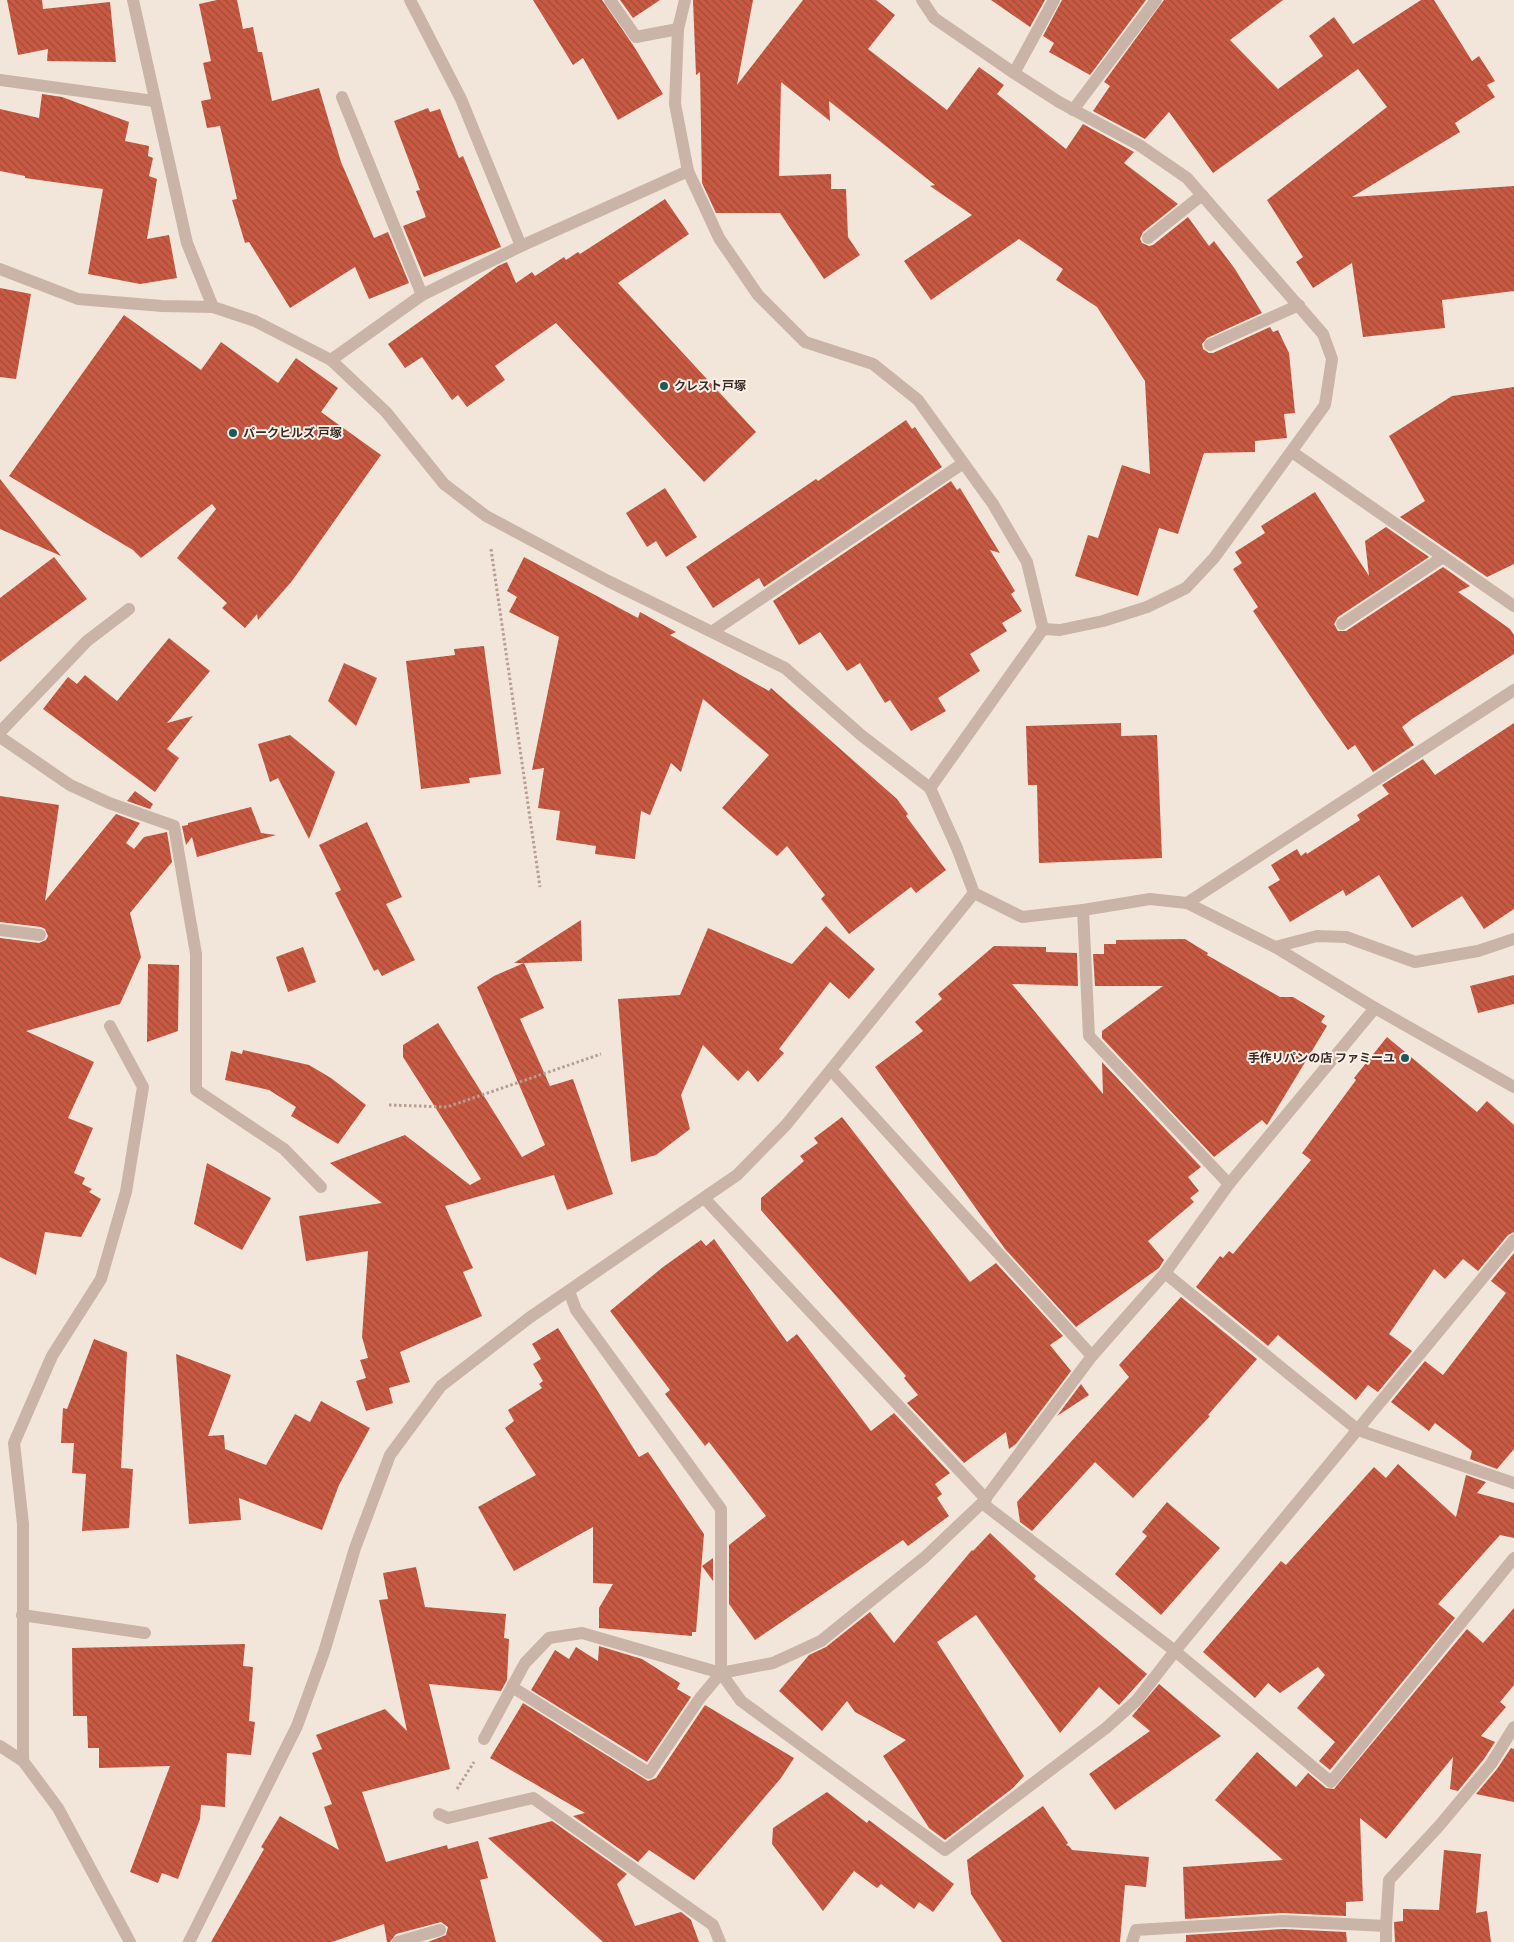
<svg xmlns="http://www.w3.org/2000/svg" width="1514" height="1942" viewBox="0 0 1514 1942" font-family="'Archivo Narrow','Noto Sans JP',sans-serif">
<defs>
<pattern id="building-back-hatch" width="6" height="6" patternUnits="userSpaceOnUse" patternTransform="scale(1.25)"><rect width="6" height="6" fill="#c85a43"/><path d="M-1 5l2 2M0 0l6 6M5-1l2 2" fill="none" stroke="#a34b38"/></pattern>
</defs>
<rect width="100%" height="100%" fill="#f2e6db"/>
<!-- building -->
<g fill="url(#building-back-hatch)">
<path d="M7,0H42L43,9L110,2L116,62L47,61L48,49L18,55Z"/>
<path d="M217,0H237L243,29L253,27L258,52H262L272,101L319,88L341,162L374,238L388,232L409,283L369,299L355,267L290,308L249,242L245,243L232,200L237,199L220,126L207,128L201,101L211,99L203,63L211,61L199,4Z"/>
<path d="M533,0H602L633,45L663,94L618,120L583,58L573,65Z"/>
<path d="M620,0H660L633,18Z"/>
<path d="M693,0H753L737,85L803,0H876L895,15L868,49L947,110L979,67L1004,85L997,94L1066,149L1083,124L1134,152L1124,163L1178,204L1143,232L1140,239L1142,243L1149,246L1153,245L1188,217L1209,246L1214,241L1235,269L1262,313L1207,338L1202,344L1203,349L1209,353H1213L1270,327L1273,332L1278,330L1289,353L1295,413L1284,414L1287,438L1255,441V452L1204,453L1178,534L1159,528L1138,596L1075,576L1088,535L1098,538L1122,465L1150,474L1145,381L1097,307L1056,280L1063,269L1019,239L931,300L904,261L972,215L930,186L935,185L829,101L830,121L781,82L779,176L831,174V189H846L848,237L860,255L824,279L780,213H716L702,183L700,72L696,75Z"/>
<path d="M991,0H1045L1030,27Z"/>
<path d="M1062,0H1146L1090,75L1049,52L1054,43L1043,36Z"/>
<path d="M1164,0H1283L1230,40L1278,89L1323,56L1309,36L1334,17L1353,44L1421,0H1434L1472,61L1479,56L1495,81L1487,85L1495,97L1455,123L1460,132L1352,197L1514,186V291L1442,300L1445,328L1363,337L1352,263L1313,288L1296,262L1303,257L1267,200L1387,107L1358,69L1213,173L1169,112L1145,139L1093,111L1110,86L1104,82Z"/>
<path d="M42,94L62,97L129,122L125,141L149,146L148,156L153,158L149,176L157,179L147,239L169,235L177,278L140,284L88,274L103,189L25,178V176L0,171V109L39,118Z"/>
<path d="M428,108L430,112L440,109L459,158L463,156L501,247L424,277L403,226L426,217L416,191L420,190L394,121Z"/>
<path d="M665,199L689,234L618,283L756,432L704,482L556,323L495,366L505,380L467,407L458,395L452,400L422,357L405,368L388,344L498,266L507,262L516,283L532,272L535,276L564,257L566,260L578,252L580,254Z"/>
<path d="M0,288L31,294L16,379L0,377Z"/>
<path d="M124,315L201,370L221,342L278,383L296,358L338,388L321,412L381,455L292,581L258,620L257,614L245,628L222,608L227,603L177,558L216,509L212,504L141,558L133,550L9,476Z"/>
<path d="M1514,387V564L1487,577L1400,517L1425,501L1389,436L1452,396Z"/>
<path d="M906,420L912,429L915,427L942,467L764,587L759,578L713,608L686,567L816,479L818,481Z"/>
<path d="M0,479L61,556L0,529Z"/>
<path d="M951,481L957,490L960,488L1000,553L990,550L1015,591L1011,594L1022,611L1002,623L1007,631L970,654L980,671L938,698L946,711L911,731L890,700L885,703L860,663L847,671L820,632L799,645L773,601Z"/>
<path d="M665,488L697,537L666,557L656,541L647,547L626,513Z"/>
<path d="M1315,492L1369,576L1365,541L1386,527L1429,557L1338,617L1334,624L1338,631H1346L1443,567L1470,586L1458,592L1510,629L1514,635V654L1412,719L1402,727L1414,745L1373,772L1355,745L1348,750L1317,706L1253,611L1258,607L1233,569L1242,563L1235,552L1265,533L1261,526Z"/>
<path d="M54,557L87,599L0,662V598Z"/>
<path d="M524,557L638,618L640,612L676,632L670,635L769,691L771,688L897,799L908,814L906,816L946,870L916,893L911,887L849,934L821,899L825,895L787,846L777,856L722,808L769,755L703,699L681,772L671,763L650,815L641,811L635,859L595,854L596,846L556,840L560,811L538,808L544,768L532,770L559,637L509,612L517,597L507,591Z"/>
<path d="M169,638L210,671L167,723L193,716L167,749L179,758L155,792L43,709L68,677L77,684L85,675L117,701Z"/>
<path d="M484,646L501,774L469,778L470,783L421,789L406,661L455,655L454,649Z"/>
<path d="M344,663L377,678L356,726L328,701Z"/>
<path d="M1121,723V736L1157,735L1162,858L1039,863L1037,785H1028L1026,726Z"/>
<path d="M1514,723V909L1484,929L1462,896L1412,928L1379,875L1346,896L1343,890L1290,922L1268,887L1280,880L1271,865L1297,849L1301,856L1306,852L1307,854L1360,820L1357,815L1389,794L1382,785L1423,759L1435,775Z"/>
<path d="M290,735L335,772L309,839L278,778L270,782L258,744Z"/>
<path d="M135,791L153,804L150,809L127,801Z"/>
<path d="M0,796L59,805L45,901L116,814L140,823L126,843L134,849L144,837L167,832L172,862L130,913L141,957L120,1004L26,1031L94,1062L68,1118L93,1128L74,1173L85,1178L82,1184L92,1189L89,1192L101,1199L81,1237L45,1232L36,1275L0,1257V938L39,943L46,940L48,936L45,929L41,927L0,922Z"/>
<path d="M251,807L261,833L276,835L197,857L192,837L186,845L182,826L188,825V823Z"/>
<path d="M367,822L402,897L386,904L415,960L382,976L378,969L374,971L335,893L341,890L319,845Z"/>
<path d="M581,920L582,961L524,963L544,1008L520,1019L550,1086L573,1079L613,1194L567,1210L554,1175L445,1206L473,1268L463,1272L482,1316L400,1352L410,1382L389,1388L393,1403L366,1411L356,1381L366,1378L360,1360L368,1358L362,1337L368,1251L306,1261L299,1216L382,1203L330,1163L405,1135L470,1185L481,1179L403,1057V1045L438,1023L522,1157L545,1145L477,987L494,976L524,963H514Z"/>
<path d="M826,926L875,969L849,999L830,982L779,1049L784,1053L758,1082L748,1070L738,1081L703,1045L681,1095L690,1129L656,1155L631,1162L618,999L680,995L708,928L792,964Z"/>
<path d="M1185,939L1208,953L1207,955L1280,997H1293L1325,1016L1321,1022L1327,1026L1267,1125L1262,1120L1214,1157L1102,1038V1031L1163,986H1095L1093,954H1104V944H1116V940Z"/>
<path d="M994,946L1046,947V952L1077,953L1078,986L1012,984L1103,1094L1102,1062L1201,1167L1188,1177L1199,1191L1190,1198L1194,1202L1148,1241L1164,1260L1159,1268L1076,1327L1005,1249L875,1067L923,1031L915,1022L942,999L938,994Z"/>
<path d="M303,947L316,982L288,992L276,957Z"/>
<path d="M148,964L179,965L178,1031L147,1042Z"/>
<path d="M1514,975V1004L1478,1013L1470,986Z"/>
<path d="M1387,1037L1477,1112L1487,1101L1514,1125V1232L1508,1235L1478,1271L1463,1259L1445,1279L1434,1269L1389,1334L1412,1351L1378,1392L1368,1385L1356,1400L1278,1335L1268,1346L1196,1287L1220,1256L1223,1258L1229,1251L1233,1254L1311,1160L1302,1153L1356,1080L1354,1078Z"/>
<path d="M243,1050L309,1065L331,1078L366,1105L338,1144L291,1116L296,1107L269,1090L225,1080L231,1051L242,1054Z"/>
<path d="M842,1117L970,1282L996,1263L1063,1336L1050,1345L1071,1371L1016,1444L1009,1449L1006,1432L964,1463L907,1403L918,1395L904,1378L906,1376L761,1210V1198L804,1161L800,1156L818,1143L814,1138Z"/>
<path d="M207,1163L271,1198L242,1250L194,1224Z"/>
<path d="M714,1239L787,1342L797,1334L871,1431L894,1413L950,1473L935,1484L942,1494L937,1498L949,1516L908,1546L903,1540L755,1640L729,1604V1545L766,1516L709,1442L705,1446L665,1394L670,1390L610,1311L663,1267L701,1240L706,1246Z"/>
<path d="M1514,1253V1449L1497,1469L1470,1459L1472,1451L1435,1423L1429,1431L1391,1402L1425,1361L1443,1375L1506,1293L1491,1281Z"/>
<path d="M1181,1297L1257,1359L1208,1415L1210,1416L1133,1498L1095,1462L1032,1531L1020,1522L1017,1502L1129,1377L1119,1365Z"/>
<path d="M558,1328L639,1457L648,1452L704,1534L696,1632H692V1636L599,1628V1608L613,1584L593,1583V1527L514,1571L478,1507L536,1475L505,1428L514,1421L508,1410L542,1388L539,1384L543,1381L533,1364L541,1359L532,1344Z"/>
<path d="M94,1339L127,1352L121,1468L133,1469L129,1528L82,1531L86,1474L72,1473L74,1443H61L63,1408L67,1409Z"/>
<path d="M176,1354L231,1375L208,1436L224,1435L225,1449L266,1465L295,1414L310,1422L321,1401L370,1428L339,1485L322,1530L239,1498L241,1520L189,1524Z"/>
<path d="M1081,1384L1089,1395L1057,1416Z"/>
<path d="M1398,1464L1456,1517L1466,1475L1486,1482L1477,1493L1514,1503V1538L1500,1535L1438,1604L1455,1618L1330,1770L1319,1761L1335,1742L1297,1708L1325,1675L1318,1667L1280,1693L1268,1683L1255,1698L1203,1652L1281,1561L1286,1565L1374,1467L1386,1478Z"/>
<path d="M1167,1502L1220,1548L1161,1615L1115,1574L1147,1536L1142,1532Z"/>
<path d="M990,1533L1036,1576L1034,1579L1147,1674L1119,1705L1099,1687L1060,1733L976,1615L937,1642L1024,1776L1013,1788L945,1840L929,1828L883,1756L906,1740L855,1712L847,1701L822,1731L779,1691L809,1655L826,1647L870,1612L894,1643L972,1550L973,1551Z"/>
<path d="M713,1558V1581L702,1566Z"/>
<path d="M416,1567L425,1607L506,1614L504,1638L509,1639L507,1680L501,1691L429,1684L450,1769L362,1792L386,1862L447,1845L448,1849L478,1841L488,1878L480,1880L496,1942H428L446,1935L448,1927L441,1922L396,1934L390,1942H387L384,1924L332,1942H211L264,1849L261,1847L280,1816L339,1850L324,1807L332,1804L312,1753L322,1749L316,1735L385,1709L407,1731L379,1600L388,1599L383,1573Z"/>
<path d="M1514,1608V1685L1500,1702L1506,1707L1481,1736L1495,1742L1484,1759L1458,1791L1450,1789L1453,1757L1386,1839L1360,1818L1363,1901L1346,1902V1916L1282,1913L1185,1919L1183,1867L1283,1860L1215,1800L1257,1752L1296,1787L1308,1773L1326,1788L1334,1789L1467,1629L1483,1643Z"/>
<path d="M245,1644L243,1666L253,1667L249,1721L255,1722L251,1755L227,1753L225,1807L201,1805L200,1819L178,1879L162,1873L158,1883L130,1872L170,1766L99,1768V1748H88L87,1716H73L72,1648Z"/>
<path d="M599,1646L642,1659L680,1683L677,1689L691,1697L647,1762L531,1690L555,1650L569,1659L576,1647L598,1661Z"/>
<path d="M1159,1684L1221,1736L1115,1810L1089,1774L1150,1731L1132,1716Z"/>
<path d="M523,1703L648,1781L656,1778L705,1705L794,1758L781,1778L694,1880L649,1850L638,1862L573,1816L585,1813L490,1758Z"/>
<path d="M1511,1748L1514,1749V1802L1476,1794L1497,1769Z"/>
<path d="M827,1792L867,1823L869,1820L954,1884L933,1912L919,1902L914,1909L881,1884L877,1888L854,1871L823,1911L772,1844L773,1828Z"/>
<path d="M1043,1806L1068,1843L1066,1845L1069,1846L1072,1850L1149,1857L1146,1887L1125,1885L1120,1942H1002L971,1894L967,1860Z"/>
<path d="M552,1821L627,1874L617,1884L635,1926L681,1912L691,1920L699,1942H603L488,1838Z"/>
<path d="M1444,1850L1481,1854L1476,1913L1487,1911L1491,1942H1395L1394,1922L1403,1921V1909L1439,1910Z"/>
<path d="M1283,1929L1346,1932L1347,1942H1186V1935Z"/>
</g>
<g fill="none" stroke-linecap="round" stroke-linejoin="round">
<!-- path -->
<g stroke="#b69e91" stroke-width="3" stroke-dasharray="2.5 2.5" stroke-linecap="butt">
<path d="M491,549L540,887"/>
<path d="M389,1105L447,1107L601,1054"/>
<path d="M457,1789L474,1762"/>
</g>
<!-- service -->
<g stroke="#cab4a7" stroke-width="12">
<path d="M342,97L422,295"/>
<path d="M1073,110L1156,0"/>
<path d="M1148,238L1202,195"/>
<path d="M1210,345L1299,305"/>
<path d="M1342,624L1443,557"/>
<path d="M0,930L40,935"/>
<path d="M22,1615L145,1633"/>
<path d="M439,1814L448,1818L533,1798L713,1925L720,1942"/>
<path d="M398,1942L440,1930"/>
</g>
<!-- minor -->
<g stroke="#cab4a7" stroke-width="12">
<path d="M133,0L187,243L213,307"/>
<path d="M410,0L461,99L521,246"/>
<path d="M610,0L636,37L678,29"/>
<path d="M685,0L678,29L675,104L688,171L719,238L758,295L805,342L873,364L918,400L993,504L1027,562L1043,629L930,788"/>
<path d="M922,0L934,18L1014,73L1059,102L1139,145L1187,178L1323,334L1332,359L1325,405L1214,558L1186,588L1147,607L1103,621L1060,630L1043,629"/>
<path d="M1014,73L1054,0"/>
<path d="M0,80L154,101"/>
<path d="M0,269L78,299L162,306L213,307L255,321L331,360L386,412L444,484L486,516L608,581L785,668L861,735L930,788L957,848L974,893L1022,917L1083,910L1150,899L1187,903L1275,947L1375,1008L1514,1087"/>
<path d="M331,360L422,295L521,246L688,171"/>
<path d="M1292,452L1514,606"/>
<path d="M713,631L962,464"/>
<path d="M0,732L87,641L129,609"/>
<path d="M0,737L70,785L109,803L174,826L196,954V1090L284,1149L321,1187"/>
<path d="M1187,903L1514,690"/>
<path d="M1083,910L1089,1036L1229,1184"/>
<path d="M1275,947L1317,936L1346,937L1415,962L1478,951L1514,939"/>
<path d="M110,1026L143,1087L126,1192L101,1279L52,1356L14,1443L23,1524V1761L58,1808L130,1942"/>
<path d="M831,1070L1092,1356"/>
<path d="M704,1198L986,1499"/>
<path d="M1514,1240L1175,1651L1331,1782L1514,1558"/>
<path d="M1165,1273L1358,1430L1514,1483"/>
<path d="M569,1291L576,1310L721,1509V1673L741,1701L945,1850L1106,1728L1137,1700L1175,1651L982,1503"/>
<path d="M721,1673L582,1633L549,1638L525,1663L512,1687L649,1773L700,1698L721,1673L773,1663L821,1641L925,1557L982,1503L1092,1356L1165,1273L1229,1184L1375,1008"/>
<path d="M484,1739L512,1687"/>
<path d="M0,1746L23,1761"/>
<path d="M189,1942L297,1726L324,1652L355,1548L390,1455L441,1386L529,1318L737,1175L786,1125L974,893"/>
<path d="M1132,1942L1136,1930L1283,1921L1386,1926L1389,1880L1439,1826L1491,1764L1514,1727"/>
<path d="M1386,1942V1926"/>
</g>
</g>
<!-- markers -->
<g fill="#1c5958" stroke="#faf0e7" stroke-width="2">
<circle cx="664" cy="386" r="5"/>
<circle cx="233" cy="433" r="5"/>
<circle cx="1405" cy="1058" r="5"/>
</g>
<g text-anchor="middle" stroke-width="4" stroke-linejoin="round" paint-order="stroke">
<!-- poi labels -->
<g font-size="12" font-weight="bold" fill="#372b27" stroke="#faf0e7" text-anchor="start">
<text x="674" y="390">クレスト戸塚</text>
<text x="243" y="437">パークヒルズ 戸塚</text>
<text x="1395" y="1062" text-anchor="end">手作リパンの店 ファミーユ</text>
</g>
</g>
</svg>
